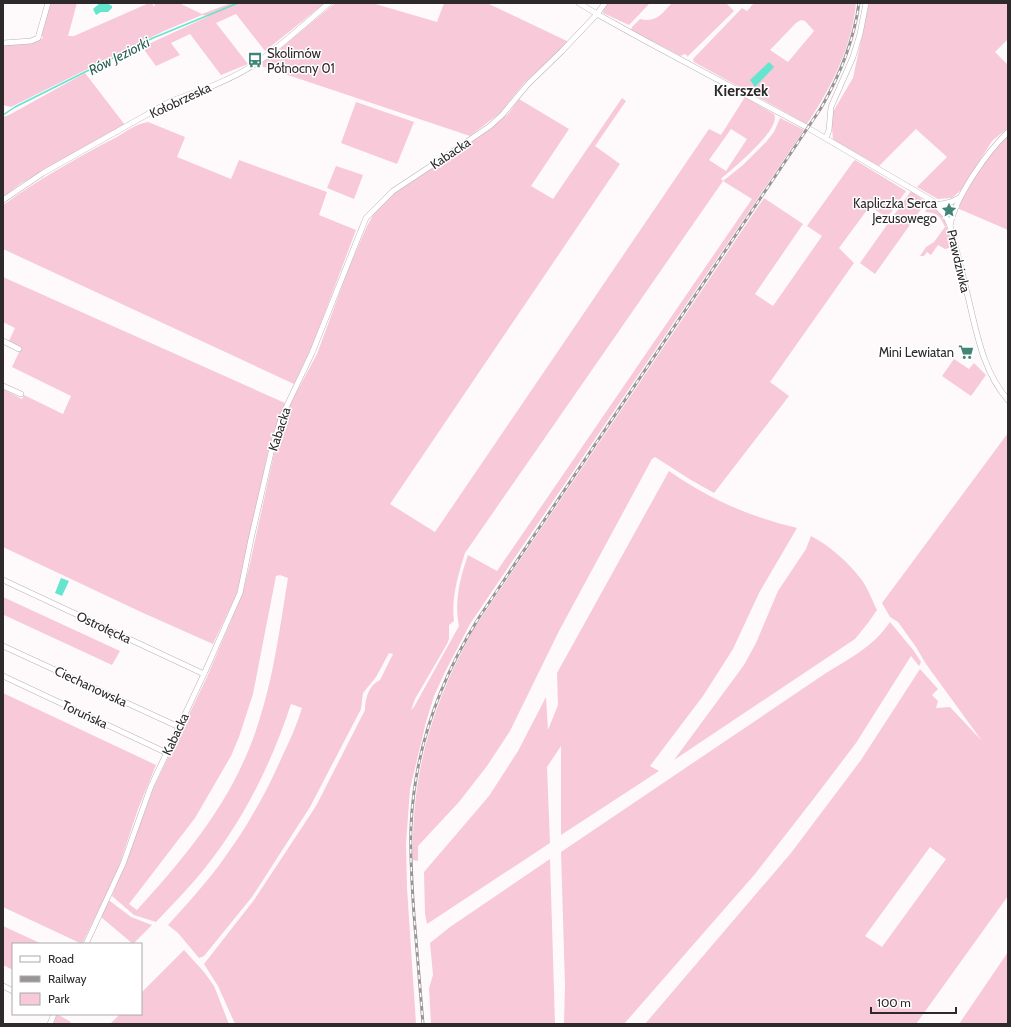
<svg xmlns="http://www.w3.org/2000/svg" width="1011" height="1027" viewBox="0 0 1011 1027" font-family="Cabin,sans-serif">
<rect width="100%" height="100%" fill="#fefafb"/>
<!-- green -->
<g fill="#f7c9d9" fill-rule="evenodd">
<path d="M50,3H77L68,36H74L149,3H152L154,7L155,3H179L202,14L231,3H325L265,51L236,14L216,23L248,64L221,75L190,34L171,43L180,55L156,66L142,47L209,16L202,15L164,31L11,107L3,105V45L35,42L43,38L41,33Z"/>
<path d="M335,3H372L437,22L444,3H487L569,42L525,82L500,113L470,136L258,65L274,54Z"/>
<path d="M608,3H650L629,25L603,13V10Z"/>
<path d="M672,3H726L734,11L687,57V55L684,54L681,56L631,30L632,27L640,19C657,23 661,14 672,3Z"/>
<path d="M754,3H856C852,47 831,88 807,124L694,62L693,59L742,8L747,11ZM801,20L805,21L814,31L788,62L770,50L796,23Z"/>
<path d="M869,3H1008V39L995,52L1008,65V128L992,141L961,190L952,198L938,199L917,187L947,157L916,129L879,166L833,140L831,115L853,78Z"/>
<path d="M85,73L125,125L20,184L3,197V117L9,115Z"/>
<path d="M745,97L774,114C782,129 732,169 721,179L723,181L743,165L766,142L774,132L780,118L804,130L470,624L445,672L434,696L426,722L410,789L406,844L407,888L416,1024H235L218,986L204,964L254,900L316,806L365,710C365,698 369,685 380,680L393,654L389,653L376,677L363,693L361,709L310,807L252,897L204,956L199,958L178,933L168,925C188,903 208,881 225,857C247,827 266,793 281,759C289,742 297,725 302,708L291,704C270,768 239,829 195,880C183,894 169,908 156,922L134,915L112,896L154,787L207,677L242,595L250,563L276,445L288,408L317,354L348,270L367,226L377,208L399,189L487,131L508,114L519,99L569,129L531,186L553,199L622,98L626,101L595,146L620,164L390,504L435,532L709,129L721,135ZM731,129L747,139L726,171L709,160ZM723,181L752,199L497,571L468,555C460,578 454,602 459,626L414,707L411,710L415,699L447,644L449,639V625L454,621C451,599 458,575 465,553ZM280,575L288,578C280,626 274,675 259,721C236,796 189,853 137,910L129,904L195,818L231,756L239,737L253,694L276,576Z"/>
<path d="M356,102L414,122L397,164L341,143Z"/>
<path d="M148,122L185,137L177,157L231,179L239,160L327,192L319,215L356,230L313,344L294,384L3,249V205C38,180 76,158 115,138C126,132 135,124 148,122Z"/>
<path d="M1008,136V230L957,208L984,161Z"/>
<path d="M855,160L906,191L887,218L870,206L839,248L854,263L770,382L789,396L714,493L691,480L655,457L652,459L559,631L510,731L487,766L459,802L418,846V861L413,860C411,773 432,703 475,627L764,198L803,224L755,294L773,306L822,236L807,226L853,162Z"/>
<path d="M336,166L363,175L354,199L327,188Z"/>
<path d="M911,191L925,201L924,205L875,274L860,263Z"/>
<path d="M928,207H934L943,216L953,247L945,249L938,245L931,255L927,252L924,256H920L926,247L934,242L945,227C940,216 938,213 925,212Z"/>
<path d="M3,277L285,403L270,442L243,570L237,593L213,644L141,612L3,547V389L22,399L24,395L63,414L71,396L12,367L21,348L8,343L15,328L3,322Z"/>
<path d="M954,359L969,369L974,363L986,375L971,396L942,376Z"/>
<path d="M1008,433V896L916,1024H645L791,853L861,760L920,669L938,689L932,695L938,701L936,708L950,707L982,741L926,664L916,647L898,622L890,617L882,603ZM930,847L946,859L882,947L865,936Z"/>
<path d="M669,471C698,491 728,507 762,518C773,522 786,525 797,528L759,593L733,649L703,696L650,766L659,771L561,835V746L547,767L550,843L427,924L425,914L424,872L489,796L518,751L546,697L548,730L558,705L557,673Z"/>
<path d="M811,536C830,546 848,562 861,579C868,588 872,600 877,610L868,623L855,639L674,760L744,665L756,643L778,591L806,549Z"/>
<path d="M3,597L120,651L112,665L4,615L3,617Z"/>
<path d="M890,622L914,651L921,662L919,666L911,656L856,743L815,797L755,874L624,1024H564L565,985L561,852L826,673C849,659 874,646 890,622Z"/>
<path d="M3,693L156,765L138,809L117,872L82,944L3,907Z"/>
<path d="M550,859L555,1024H431L429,988L433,975L430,943L450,927Z"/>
<path d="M110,901L131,917L152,925L133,944L101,917L108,902Z"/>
<path d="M3,926L42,944H13V970L3,965Z"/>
<path d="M184,950L204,972L214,986L229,1024H110L120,1014H141V993Z"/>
<path d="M1008,952V1024H959Z"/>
<path d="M57,1014L71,1022L69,1024H53Z"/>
</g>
<!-- water -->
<g fill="#63e5ce">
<path d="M100,3H107L112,6V8L108,12H101L96,15L93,9Z"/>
<path d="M769,62L774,67L755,87L750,80Z"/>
<path d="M61,578L69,581L62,596L55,593Z"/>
</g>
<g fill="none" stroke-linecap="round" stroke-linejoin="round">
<!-- stream -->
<path stroke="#63e5ce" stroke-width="1.5" d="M3,115L15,107L153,38L238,3"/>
<!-- street casing -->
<g stroke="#bdb2b6" stroke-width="6">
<g id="street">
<path d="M579,3L597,14L644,40L808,128L931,200L945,215L950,226"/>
<path d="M3,43L31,41L38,38L48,3"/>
<path d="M1008,132C987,152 955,197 950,226C957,251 963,276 969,301C977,335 984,373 1008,400"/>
<path d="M826,138L829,130L831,107L853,57L860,34L866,3"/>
<path d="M3,200L43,173L171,101C200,91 232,80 258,62C283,44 306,23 329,3"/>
<path d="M937,205L951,202L959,198"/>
<path d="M3,341L19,349"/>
<path d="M3,386L21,394"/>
<path d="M3,580L204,674"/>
<path d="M3,646L179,727"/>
<path d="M3,676L167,753"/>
<path d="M86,944L123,864L151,786L204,674L240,593L251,539L273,444L282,416L312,353L366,218L393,191L449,154L490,126L502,115L528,84L562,51L597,14L605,3"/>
<path d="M3,986L13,991"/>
<path d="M50,1024L54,1014"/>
</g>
</g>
<!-- street -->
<use href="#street" stroke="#fff" stroke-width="5"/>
<!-- rail casing -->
<g stroke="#999597" stroke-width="3">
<path id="rail" d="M423,1024C420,988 417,951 414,915C412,886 410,856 411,827C414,752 439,682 478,619L821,108C840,75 854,41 859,3"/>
</g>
<!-- rail -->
<use href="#rail" stroke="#fff" stroke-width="1.5" stroke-dasharray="4.5" stroke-linecap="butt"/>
</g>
<!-- icons -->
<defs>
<g id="bus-bare" transform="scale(1.2)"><path d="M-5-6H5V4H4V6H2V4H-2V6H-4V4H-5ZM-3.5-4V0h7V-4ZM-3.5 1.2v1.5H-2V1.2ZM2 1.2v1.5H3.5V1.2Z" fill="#418578" stroke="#fff" stroke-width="2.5" paint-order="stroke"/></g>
<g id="sight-bare" transform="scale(1.2)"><path d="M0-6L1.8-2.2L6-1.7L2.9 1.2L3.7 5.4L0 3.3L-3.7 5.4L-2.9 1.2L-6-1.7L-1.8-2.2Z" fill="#418578" stroke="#fff" stroke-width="2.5" paint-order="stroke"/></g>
<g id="supermarket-bare" transform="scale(1.2)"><path d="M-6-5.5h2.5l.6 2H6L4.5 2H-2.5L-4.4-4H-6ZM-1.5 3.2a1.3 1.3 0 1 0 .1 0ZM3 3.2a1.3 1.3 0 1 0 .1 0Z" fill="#418578" stroke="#fff" stroke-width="2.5" paint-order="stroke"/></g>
</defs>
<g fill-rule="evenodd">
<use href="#bus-bare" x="255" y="60"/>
<use href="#sight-bare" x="949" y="210"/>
<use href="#supermarket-bare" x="966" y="352"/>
</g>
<g text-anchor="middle" stroke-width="3" stroke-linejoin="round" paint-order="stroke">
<!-- poi labels -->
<g font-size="13" fill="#2e2a2c" stroke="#fff" text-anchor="end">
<text x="267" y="58" text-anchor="start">Skolimów<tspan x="267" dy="15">Północny 01</tspan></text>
<text x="937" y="208">Kapliczka Serca<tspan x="937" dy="15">Jezusowego</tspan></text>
<text x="954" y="357">Mini Lewiatan</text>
</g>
<!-- street labels -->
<g font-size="13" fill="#2e2a2c" stroke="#fff">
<text transform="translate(180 100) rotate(-25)" y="5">Kołobrzeska</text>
<text transform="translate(450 153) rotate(-34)" y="5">Kabacka</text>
<text transform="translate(959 261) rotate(77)" y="5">Prawdziwka</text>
<text transform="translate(279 429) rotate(-72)" y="5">Kabacka</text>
<text transform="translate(104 627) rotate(25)" y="5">Ostrołęcka</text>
<text transform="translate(91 686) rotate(25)" y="5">Ciechanowska</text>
<text transform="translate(85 714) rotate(25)" y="5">Toruńska</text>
<text transform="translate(175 734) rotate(-65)" y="5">Kabacka</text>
</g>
<!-- water labels -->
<g font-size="14" font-style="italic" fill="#295f54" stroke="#fff">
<text transform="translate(119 56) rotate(-27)" y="5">Rów Jeziorki</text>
</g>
<!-- quarter labels -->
<g font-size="15" font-weight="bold" fill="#2e2a2c" stroke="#fff">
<text x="741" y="96">Kierszek</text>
</g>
</g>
<!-- border -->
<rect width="1011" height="1027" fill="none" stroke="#2e2a2c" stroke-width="8"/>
<!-- legend -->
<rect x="12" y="943" width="130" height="72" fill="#ffffff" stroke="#abaaab"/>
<rect x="20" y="956" width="20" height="6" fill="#ffffff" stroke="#abaaab"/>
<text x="48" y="963" font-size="12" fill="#2e2a2c">Road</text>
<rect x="20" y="976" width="20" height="6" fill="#999597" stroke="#abaaab"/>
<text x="48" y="983" font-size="12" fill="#2e2a2c">Railway</text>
<rect x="20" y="993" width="20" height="12" fill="#f7c9d9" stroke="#abaaab"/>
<text x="48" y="1003" font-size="12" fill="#2e2a2c">Park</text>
<!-- scale -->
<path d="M871 1007v6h85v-6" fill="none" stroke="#2e2a2c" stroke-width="2"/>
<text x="877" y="1007" font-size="12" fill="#2e2a2c" stroke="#ffffff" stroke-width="3" paint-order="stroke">100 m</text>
</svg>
